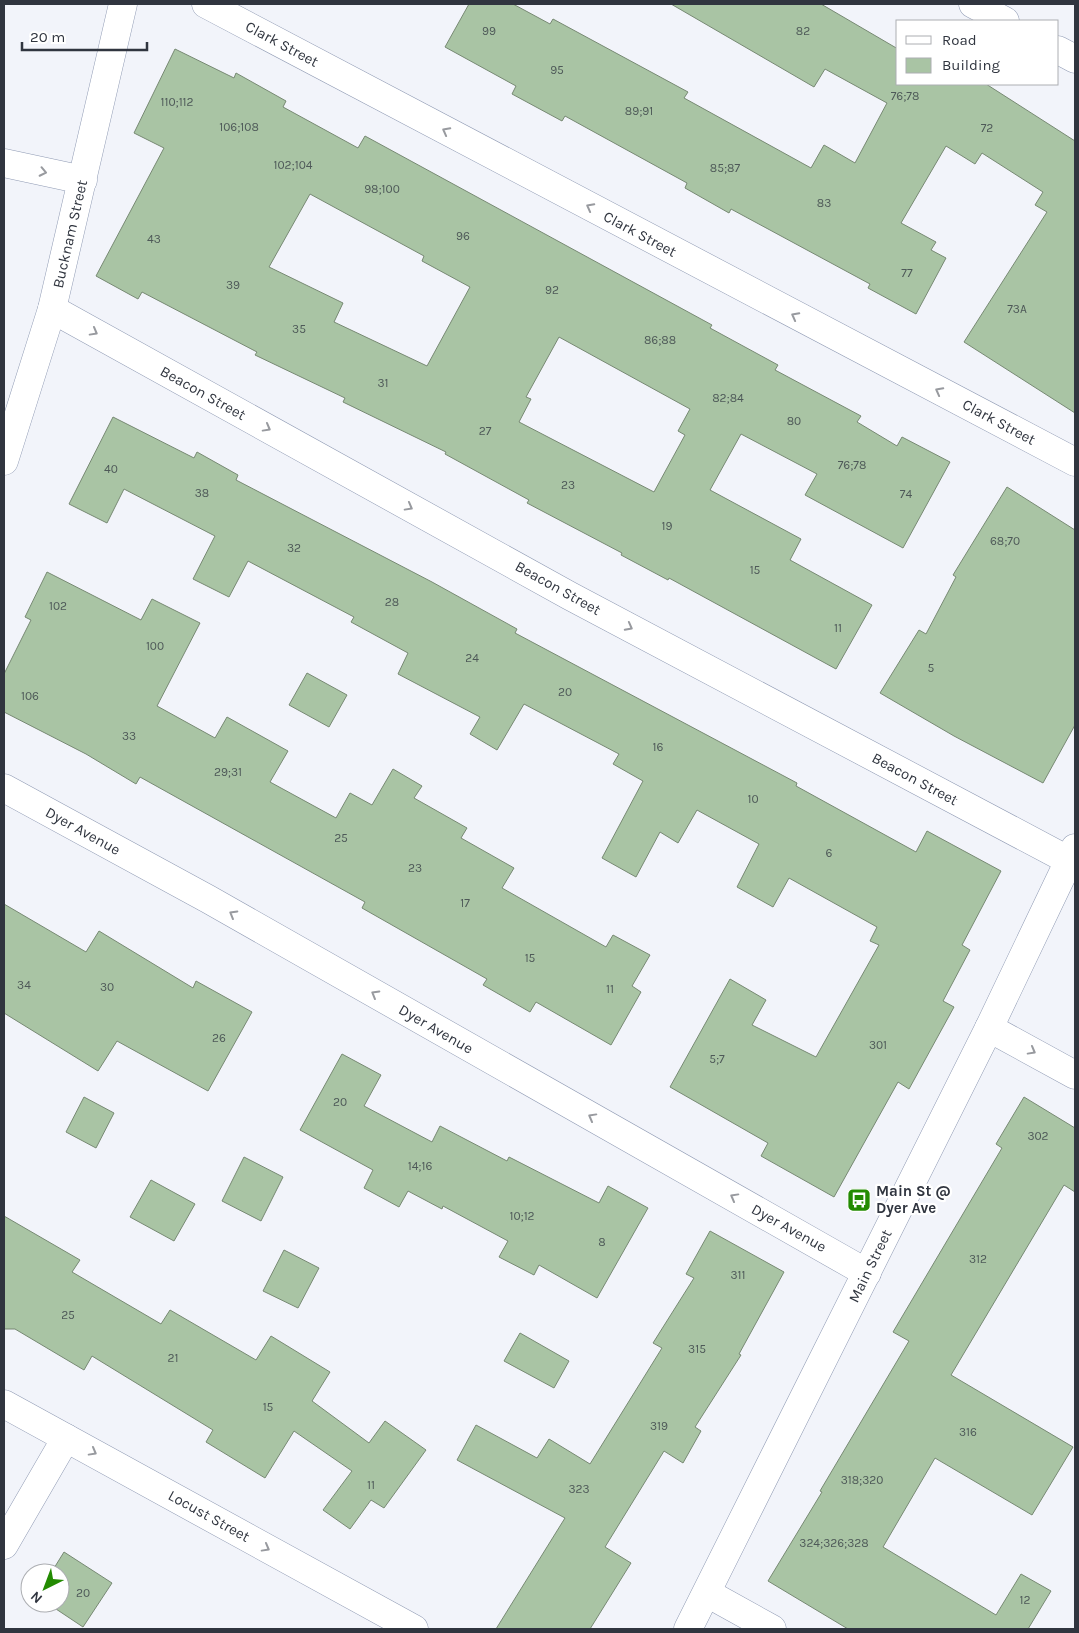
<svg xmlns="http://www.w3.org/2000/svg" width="1079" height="1633" viewBox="0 0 1079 1633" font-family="Karla,sans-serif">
<rect width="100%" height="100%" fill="#f2f4fa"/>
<!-- building -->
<g fill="#a9c4a4" stroke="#778973" fill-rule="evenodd">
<path d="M469,4H513L550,24L553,19L688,92L684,98L811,168L824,145L855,163L887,103L825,69L814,87L671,4H821L898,49V84H986L1075,141V413L964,342L1047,212L1035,205L1043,192L982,153L975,164L946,146L901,223L936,242L931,250L946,258L916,314L868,288L870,284L731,209L729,213L685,188L687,183L565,116L562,121L512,94L516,86L445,47Z"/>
<path d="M175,49L234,78L236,73L286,101L283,107L358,148L365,136L712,325L710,328L778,365L775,370L861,416L857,422L897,446L902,437L950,462L903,548L805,495L817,474L741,434L710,490L801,539L790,560L872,605L836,669L669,578L668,580L621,555L622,553L527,503L529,500L445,454L446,452L343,402L345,398L255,355L257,352L142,292L138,299L96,276L164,148L134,133ZM310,194L424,256L422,261L470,287L427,366L334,322L343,303L269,267ZM559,337L690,409L678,431L685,435L654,492L519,422L531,399L526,397Z"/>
<path d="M113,417L194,458L197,452L238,475L236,480L432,582L517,629L515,633L797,783L796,786L916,852L927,831L1001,871L962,945L970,950L943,1001L954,1007L909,1089L898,1082L834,1197L761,1156L768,1143L670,1087L730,979L766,1000L752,1025L816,1057L879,945L870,941L877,927L789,878L773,907L737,887L759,844L697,810L678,843L660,832L636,877L602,858L643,781L613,764L619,754L524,704L497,750L470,734L480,717L398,674L408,653L351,622L354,617L248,561L229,597L193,579L215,536L124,489L107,523L69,504Z"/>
<path d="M1007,487L1075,530V725L1043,783L954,736L880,693L919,630L926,634L956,577L953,575Z"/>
<path d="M47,572L141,620L152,599L200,623L157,706L215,738L227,717L288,751L270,782L336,818L350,793L372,805L393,769L422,786L414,798L467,828L461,838L514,868L502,888L606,947L613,935L650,955L632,986L641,992L611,1045L536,1002L530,1012L483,985L487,979L362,908L365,902L140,777L136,784L86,754L4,712V674L31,620L25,617Z"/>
<path d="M307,673L347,695L329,727L289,705Z"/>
<path d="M4,904L86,952L99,931L193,988L196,981L252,1012L208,1091L117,1041L98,1071L4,1013Z"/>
<path d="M342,1054L381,1075L364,1106L432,1142L440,1126L507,1161L509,1157L599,1203L608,1186L648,1208L597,1298L539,1265L534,1275L499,1257L508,1241L443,1206L442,1209L408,1191L399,1207L364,1188L373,1170L300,1130Z"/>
<path d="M84,1097L114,1113L96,1148L66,1132Z"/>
<path d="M1024,1097L1075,1128V1192L1064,1185L951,1375L1073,1447L1032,1515L935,1458L883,1547L996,1615L1021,1574L1051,1591L1028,1629H848L768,1581L822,1492L820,1491L909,1341L893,1332L1002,1148L996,1144Z"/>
<path d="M244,1157L283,1177L261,1221L222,1201Z"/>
<path d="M151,1180L195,1204L174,1241L130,1217Z"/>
<path d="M4,1216L80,1260L72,1272L161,1324L170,1310L256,1360L271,1336L330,1372L312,1401L369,1443L385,1421L426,1450L384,1508L371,1500L350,1529L323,1510L352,1471L294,1431L265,1478L206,1442L213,1430L92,1356L84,1370L15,1329H4Z"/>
<path d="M710,1231L784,1272L739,1354L741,1355L695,1427L701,1431L683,1463L664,1451L605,1547L631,1563L590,1629H496L565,1518L457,1460L476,1425L537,1458L549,1439L590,1464L662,1348L653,1343L694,1278L686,1274Z"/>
<path d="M284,1250L319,1268L298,1308L263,1291Z"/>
<path d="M520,1333L569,1361L554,1388L504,1361Z"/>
<path d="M64,1552L112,1583L83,1627L47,1603H60V1573H51Z"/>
</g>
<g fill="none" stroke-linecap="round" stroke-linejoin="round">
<!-- minor casing -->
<g stroke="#909bb4" stroke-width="29">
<g id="minor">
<path d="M206,4L1075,462"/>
<path d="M973,4L1005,21"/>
<path d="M1058,50L1075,59"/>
<path d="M4,163L83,180"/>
<path d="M52,309L570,596L1068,860"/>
<path d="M4,788L208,899L867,1273"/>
<path d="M4,1404L414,1629"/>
<path d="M4,1545L66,1438"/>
<path d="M707,1593L772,1629"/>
</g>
</g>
<!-- tertiary casing -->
<g stroke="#909bb4" stroke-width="29">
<g id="tertiary">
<path d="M4,461L52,309L123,4"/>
<path d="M989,1028L1075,1075"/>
</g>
</g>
<!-- primary casing -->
<g stroke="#909bb4" stroke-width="29">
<path id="primary" d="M688,1629L989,1028L1075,848"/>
</g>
<!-- minor -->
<use href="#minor" stroke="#fff" stroke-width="28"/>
<!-- tertiary -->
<use href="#tertiary" stroke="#fff" stroke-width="28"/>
<!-- primary -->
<use href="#primary" stroke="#fff" stroke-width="28"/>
</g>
<!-- one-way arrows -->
<defs><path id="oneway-chevron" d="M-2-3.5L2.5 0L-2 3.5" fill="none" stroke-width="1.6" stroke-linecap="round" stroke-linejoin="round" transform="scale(1.25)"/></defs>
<g stroke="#989a9f">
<use href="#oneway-chevron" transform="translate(446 131) rotate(-152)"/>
<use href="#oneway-chevron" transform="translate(43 172) rotate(12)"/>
<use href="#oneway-chevron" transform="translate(590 207) rotate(-152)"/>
<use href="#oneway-chevron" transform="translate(795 316) rotate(-152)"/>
<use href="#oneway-chevron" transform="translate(94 332) rotate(29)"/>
<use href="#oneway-chevron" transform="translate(939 391) rotate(-152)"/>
<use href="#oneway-chevron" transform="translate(267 428) rotate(29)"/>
<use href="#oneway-chevron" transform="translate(409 507) rotate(29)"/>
<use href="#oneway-chevron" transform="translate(629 627) rotate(28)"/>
<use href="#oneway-chevron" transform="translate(233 914) rotate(-150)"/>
<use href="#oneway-chevron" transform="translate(375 994) rotate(-150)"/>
<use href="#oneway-chevron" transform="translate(1032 1051) rotate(29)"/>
<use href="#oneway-chevron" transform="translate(592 1117) rotate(-151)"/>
<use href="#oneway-chevron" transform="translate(734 1197) rotate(-151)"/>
<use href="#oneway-chevron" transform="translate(93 1452) rotate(29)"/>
<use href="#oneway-chevron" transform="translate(266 1548) rotate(29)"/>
</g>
<!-- icons -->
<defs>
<g id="bus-square" transform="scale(1.25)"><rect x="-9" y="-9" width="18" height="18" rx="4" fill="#238b02" stroke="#fff"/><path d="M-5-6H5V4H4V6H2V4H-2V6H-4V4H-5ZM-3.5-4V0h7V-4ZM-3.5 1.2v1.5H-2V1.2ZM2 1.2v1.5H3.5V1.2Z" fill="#fff"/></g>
</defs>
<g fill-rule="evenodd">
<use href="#bus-square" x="859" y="1200"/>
</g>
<g text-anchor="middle" stroke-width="4.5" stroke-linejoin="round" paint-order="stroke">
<!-- number labels -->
<g font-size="12" fill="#4e5958">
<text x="489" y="35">99</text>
<text x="803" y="35">82</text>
<text x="557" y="74">95</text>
<text x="905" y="100">76;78</text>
<text x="177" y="106">110;112</text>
<text x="639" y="115">89;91</text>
<text x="239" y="131">106;108</text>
<text x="987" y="132">72</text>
<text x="293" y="169">102;104</text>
<text x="725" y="172">85;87</text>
<text x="382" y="193">98;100</text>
<text x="824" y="207">83</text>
<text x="463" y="240">96</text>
<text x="154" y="243">43</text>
<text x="907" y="277">77</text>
<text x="233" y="289">39</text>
<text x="552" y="294">92</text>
<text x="1017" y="313">73A</text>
<text x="299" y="333">35</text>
<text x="660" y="344">86;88</text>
<text x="383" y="387">31</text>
<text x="728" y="402">82;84</text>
<text x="794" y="425">80</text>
<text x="485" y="435">27</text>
<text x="852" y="469">76;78</text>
<text x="111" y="473">40</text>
<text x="568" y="489">23</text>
<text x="202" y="497">38</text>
<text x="906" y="498">74</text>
<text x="667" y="530">19</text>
<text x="1005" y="545">68;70</text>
<text x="294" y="552">32</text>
<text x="755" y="574">15</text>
<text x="392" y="606">28</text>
<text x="58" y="610">102</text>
<text x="838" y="632">11</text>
<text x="155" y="650">100</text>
<text x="472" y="662">24</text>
<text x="931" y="672">5</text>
<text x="565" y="696">20</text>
<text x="30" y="700">106</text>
<text x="129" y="740">33</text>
<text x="658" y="751">16</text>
<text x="228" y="776">29;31</text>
<text x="753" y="803">10</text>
<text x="341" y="842">25</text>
<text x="829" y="857">6</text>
<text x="415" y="872">23</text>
<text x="465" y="907">17</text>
<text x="530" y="962">15</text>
<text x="24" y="989">34</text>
<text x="107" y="991">30</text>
<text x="610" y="993">11</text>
<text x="219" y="1042">26</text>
<text x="878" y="1049">301</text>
<text x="717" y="1063">5;7</text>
<text x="340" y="1106">20</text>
<text x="1038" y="1140">302</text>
<text x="420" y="1170">14;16</text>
<text x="522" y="1220">10;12</text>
<text x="602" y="1246">8</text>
<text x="978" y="1263">312</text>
<text x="738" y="1279">311</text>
<text x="68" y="1319">25</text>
<text x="697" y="1353">315</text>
<text x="173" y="1362">21</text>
<text x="268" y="1411">15</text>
<text x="659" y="1430">319</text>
<text x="968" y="1436">316</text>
<text x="862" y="1484">318;320</text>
<text x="371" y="1489">11</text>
<text x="579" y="1493">323</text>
<text x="834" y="1547">324;326;328</text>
<text x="83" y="1597">20</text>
<text x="1025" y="1604">12</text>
</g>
<!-- street labels -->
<g font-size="15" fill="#30353f" stroke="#fff">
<text transform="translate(282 44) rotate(28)" y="5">Clark Street</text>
<text transform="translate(70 234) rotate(-77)" y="5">Bucknam Street</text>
<text transform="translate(640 234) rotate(28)" y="5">Clark Street</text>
<text transform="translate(203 393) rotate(29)" y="5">Beacon Street</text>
<text transform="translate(999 422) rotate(28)" y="5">Clark Street</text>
<text transform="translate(558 588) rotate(29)" y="5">Beacon Street</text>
<text transform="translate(915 779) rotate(28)" y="5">Beacon Street</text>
<text transform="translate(83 831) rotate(29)" y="5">Dyer Avenue</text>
<text transform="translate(436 1029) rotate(30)" y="5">Dyer Avenue</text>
<text transform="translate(789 1228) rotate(29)" y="5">Dyer Avenue</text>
<text transform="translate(870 1266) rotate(-64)" y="5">Main Street</text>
<text transform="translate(209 1516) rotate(29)" y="5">Locust Street</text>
</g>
<!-- poi labels -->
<g font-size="15" font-weight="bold" fill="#30353f" stroke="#fff" text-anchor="start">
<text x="876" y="1196">Main St @<tspan x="876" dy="17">Dyer Ave</tspan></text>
</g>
</g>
<!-- border -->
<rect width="1079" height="1633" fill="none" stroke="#30353f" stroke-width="10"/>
<!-- legend -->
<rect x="896" y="20" width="162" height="65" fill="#ffffff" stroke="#acaeb2"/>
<rect x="906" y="36" width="25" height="8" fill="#ffffff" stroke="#acaeb2"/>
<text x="942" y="45" font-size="15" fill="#30353f">Road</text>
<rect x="906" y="58" width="25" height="15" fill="#a9c4a4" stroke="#acaeb2"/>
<text x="942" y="70" font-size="15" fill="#30353f">Building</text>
<!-- north arrow -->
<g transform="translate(45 1588) rotate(222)"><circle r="24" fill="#ffffff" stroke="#acaeb2"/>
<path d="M0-4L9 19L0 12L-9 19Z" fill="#238b02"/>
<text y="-8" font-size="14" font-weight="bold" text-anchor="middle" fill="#30353f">N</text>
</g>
<!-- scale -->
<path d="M22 42v8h125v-8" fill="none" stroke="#30353f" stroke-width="2.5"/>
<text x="30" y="42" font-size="15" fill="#30353f" stroke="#ffffff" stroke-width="4" paint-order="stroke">20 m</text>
</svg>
